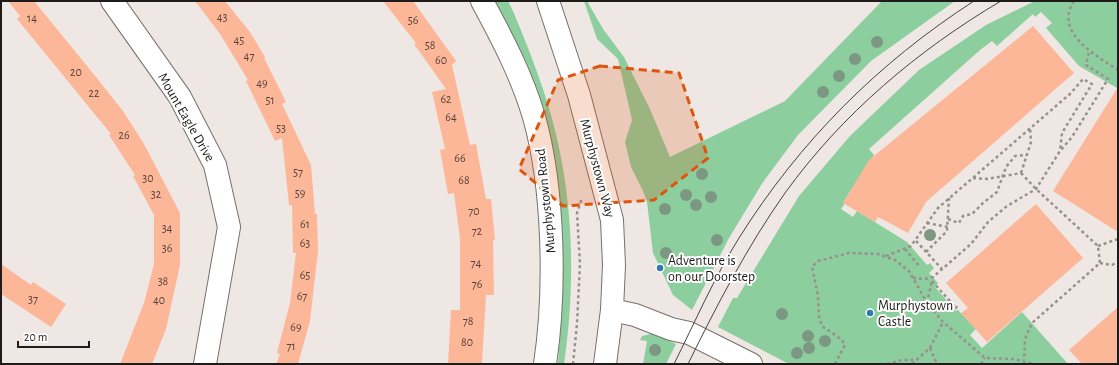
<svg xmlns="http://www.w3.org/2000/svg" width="1119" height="365" viewBox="0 0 1119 365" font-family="'Alegreya Sans',sans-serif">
<rect width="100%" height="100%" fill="#efe7e3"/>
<!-- green -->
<g fill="#8cce9d">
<path d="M493,1H508L513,11C530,52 546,92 556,134C574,209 575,289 564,364H558L563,289L562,226L559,186L549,136Z"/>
<path d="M584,1H587L603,29L624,57L650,109L670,157L785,101L882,1H955L871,61L798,135L763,182L729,238L692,310L673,295L653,253L647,202L643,191L631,167L625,142L632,120L618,59L597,39Z"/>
<path d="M1035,1H1118L1117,88L1079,66L1046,28L1052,23L1041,12L1035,17L1033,14L997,46L992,41L980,50L869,149L874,155L844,201L845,203L841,209L853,217L857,211L907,242L927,265L930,263L934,268L929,273L938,283L935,287L956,311L958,310L976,329L970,335L982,348L1022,312L1068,364H789L718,327L733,298H737L740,293L799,196L850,136L919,70L986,25Z"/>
<path d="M654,333L676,344L666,364H643L647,341L640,340L642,336Z"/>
</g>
<!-- building -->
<g fill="#fcb798">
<path d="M8,1H34L96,77L123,111L144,144L180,213V265L166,329L152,364H120L144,303L154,264V215L133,176L135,175L109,135L111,134L17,19L20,16Z"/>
<path d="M195,1H225L250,32L265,57L264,58L286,102L282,104L311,165L315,214H317L318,251L310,321L298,364H276L280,354L277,353L290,303L296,253H293L292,205H289L282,138L275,141L246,81L248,80L220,34Z"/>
<path d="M383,1H413L456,61L452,65L470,145L476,144L486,199H491L495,240H493L494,295H486L482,364H448L451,310H460V239L454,193L448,194L440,150L445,149L432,92L446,89L414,44L416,43Z"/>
<path d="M1033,26L1074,73L926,202L908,233L878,217L875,222L843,203L869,160Z"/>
<path d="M1118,87V232L1053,191Z"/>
<path d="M1036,204L1083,258L987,342L961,313L968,308L946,283Z"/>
<path d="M1,264L31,285L33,282L66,304L51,327L1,294Z"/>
<path d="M1118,307V364H1082L1069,350Z"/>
</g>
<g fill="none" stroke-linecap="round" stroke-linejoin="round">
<!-- minor casing -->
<g stroke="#78706c" stroke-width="24">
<g id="minor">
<path d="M112,1L180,97L215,165L229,227L205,364"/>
<path d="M482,1C502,38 522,76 534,117C554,188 556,291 545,364"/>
<path d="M548,1L579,95L612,220L614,265L612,310L605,364"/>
<path d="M612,310L635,315L671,329L689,333L751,364"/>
</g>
</g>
<!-- path -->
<g stroke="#97918e" stroke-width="2.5" stroke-dasharray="3 3" stroke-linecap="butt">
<path d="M1074,1C1053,33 1097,56 1118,70"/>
<path d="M1021,173L1036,189L1098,246L1100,263L1032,323L1025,339L1024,360"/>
<path d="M1021,173L1031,142L1030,127"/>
<path d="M973,178L987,179L1021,173"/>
<path d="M948,219L959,223L963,216L972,214L983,203L997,192L1006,167L1015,156L1027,155"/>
<path d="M927,223L948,227"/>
<path d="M916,241L942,269"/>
<path d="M1098,246L1118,239"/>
<path d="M905,249L920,267"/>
<path d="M926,252L947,231L949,198"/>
<path d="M886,256L911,246L938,208L1071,93L1083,79L1092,84L1062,133L1060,151"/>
<path d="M1100,263L1112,265L1118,262"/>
<path d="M913,278L925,279L933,277L971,244L988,222L1007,206L1036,189L1060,151L1072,137L1108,79L1086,65L1089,52"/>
<path d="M932,281L956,308L957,306"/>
<path d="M927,303L932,280"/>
<path d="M930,348L937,364"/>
<path d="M573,364L577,324L580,264L577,213L582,198"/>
<path d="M835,364L845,345L842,340L822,326L819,317L818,295L812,267L818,261L849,253L878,254L895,260L909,271L927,303L943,322L985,358L1014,359L1034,364"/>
<path d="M887,364L902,360H916"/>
<path d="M912,364L930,348L943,322"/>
<path d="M981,364L985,358"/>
</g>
<!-- minor -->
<use href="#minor" stroke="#fff" stroke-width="22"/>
<!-- tram -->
<g stroke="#474341" stroke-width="1">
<path d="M674,364C695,322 714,278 739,238C800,141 878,63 974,1"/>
<path d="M688,364C717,305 747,247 785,193C842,114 918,50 1001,1"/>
</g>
</g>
<!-- trees -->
<g fill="#7c9882">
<circle cx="877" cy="42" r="6"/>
<circle cx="855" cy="59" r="6"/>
<circle cx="839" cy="76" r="6"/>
<circle cx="823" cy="92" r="6"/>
<circle cx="702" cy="174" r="6"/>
<circle cx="686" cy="195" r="6"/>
<circle cx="711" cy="197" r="6"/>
<circle cx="696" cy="205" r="6"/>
<circle cx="665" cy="209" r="6"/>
<circle cx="930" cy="235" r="6"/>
<circle cx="717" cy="240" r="6"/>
<circle cx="666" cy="253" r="6"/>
<circle cx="782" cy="314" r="6"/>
<circle cx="808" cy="336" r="6"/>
<circle cx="825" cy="341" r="6"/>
<circle cx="809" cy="348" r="6"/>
<circle cx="655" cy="350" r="6"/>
<circle cx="797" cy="353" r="6"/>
</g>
<!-- marked area -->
<path fill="#de560d" fill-opacity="0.2" stroke="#de560d" stroke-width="3" stroke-dasharray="8 5" stroke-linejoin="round" d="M600,66L679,73L708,158L654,200L563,206L519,169L558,80Z"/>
<!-- markers -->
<g fill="#307aad" stroke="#fff" stroke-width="1.5">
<circle cx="660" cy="268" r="4"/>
<circle cx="870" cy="313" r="4"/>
</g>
<g text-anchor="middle" stroke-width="4" stroke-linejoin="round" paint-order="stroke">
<!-- number labels -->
<g font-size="12" fill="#56423a">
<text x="222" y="21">43</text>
<text x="32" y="22">14</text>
<text x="413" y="24">56</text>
<text x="239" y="44">45</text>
<text x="430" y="49">58</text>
<text x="249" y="60">47</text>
<text x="441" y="64">60</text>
<text x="76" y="76">20</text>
<text x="262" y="87">49</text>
<text x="94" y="97">22</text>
<text x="446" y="103">62</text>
<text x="270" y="104">51</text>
<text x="451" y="121">64</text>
<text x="281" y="132">53</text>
<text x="124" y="139">26</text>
<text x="460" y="162">66</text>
<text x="298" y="176">57</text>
<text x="148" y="182">30</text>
<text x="464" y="184">68</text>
<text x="300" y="197">59</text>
<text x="156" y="198">32</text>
<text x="474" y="215">70</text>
<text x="305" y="228">61</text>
<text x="167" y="232">34</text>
<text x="477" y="235">72</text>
<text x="305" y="247">63</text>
<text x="167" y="252">36</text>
<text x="476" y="267">74</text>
<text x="305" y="279">65</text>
<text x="163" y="285">38</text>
<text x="477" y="288">76</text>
<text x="302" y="300">67</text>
<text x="33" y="303">37</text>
<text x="159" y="304">40</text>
<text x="468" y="325">78</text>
<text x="296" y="331">69</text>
<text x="467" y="346">80</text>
<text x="291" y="350">71</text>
</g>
<!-- street labels -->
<g font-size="14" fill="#1e1b1a" stroke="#fff">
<text transform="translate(187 117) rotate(60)" y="5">Mount Eagle Drive</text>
<text transform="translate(598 168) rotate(75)" y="5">Murphystown Way</text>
<text transform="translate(545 201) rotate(-96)" y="5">Murphystown Road</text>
</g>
<!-- poi labels -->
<g font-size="14" fill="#1e1b1a" stroke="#fff" text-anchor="start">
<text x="668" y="265">Adventure is<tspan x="668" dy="16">on our Doorstep</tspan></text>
<text x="878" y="310">Murphystown<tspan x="878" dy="16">Castle</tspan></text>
</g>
</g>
<!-- border -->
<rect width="1119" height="365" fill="none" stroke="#1e1b1a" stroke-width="4"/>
<!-- scale -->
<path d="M18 341v6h71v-6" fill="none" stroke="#1e1b1a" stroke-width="2"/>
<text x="24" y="341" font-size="12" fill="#1e1b1a" stroke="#ffffff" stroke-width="3" paint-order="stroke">20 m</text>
</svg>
